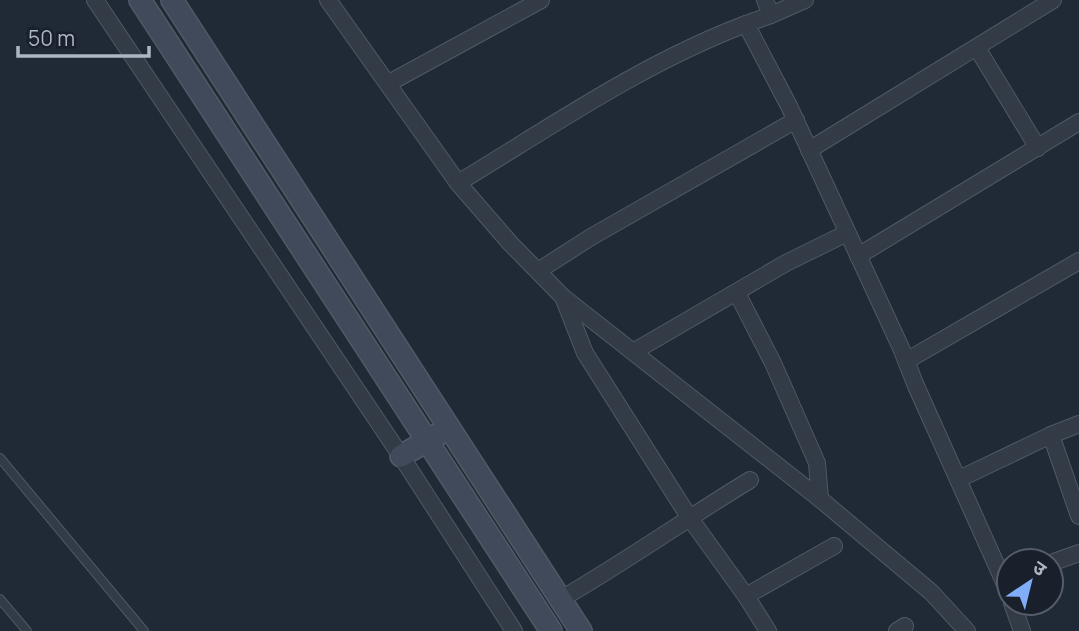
<svg xmlns="http://www.w3.org/2000/svg" width="1079" height="631" viewBox="0 0 1079 631" font-family="Manrope,'Noto Sans Devanagari',sans-serif">
<rect width="100%" height="100%" fill="#202936"/>
<g fill="none" stroke-linecap="round" stroke-linejoin="round">
<!-- lane casing -->
<g stroke="#505965" stroke-width="10">
<g id="lane">
<path d="M0,458L144,631"/>
<path d="M0,599L27,631"/>
</g>
</g>
<!-- street casing -->
<g stroke="#505965" stroke-width="18">
<g id="street">
<path d="M95,0L401,456L514,631"/>
<path d="M328,0L458,183L510,243L563,297L820,499L817,463L773,363L737,293"/>
<path d="M765,0L771,15L746,24L789,106L901,348L916,386L1009,593"/>
<path d="M771,15L805,0"/>
<path d="M977,48L1038,148"/>
<path d="M389,83L541,0"/>
<path d="M809,150L1053,0"/>
<path d="M458,183C552,126 643,63 746,24"/>
<path d="M858,256L1079,122"/>
<path d="M538,271L591,237L796,120"/>
<path d="M563,297L585,353L689,517L746,596L768,631"/>
<path d="M633,352L786,263L847,233"/>
<path d="M906,361L1079,261"/>
<path d="M1051,435L1079,516"/>
<path d="M959,479L1051,435L1079,424"/>
<path d="M820,499L931,592L967,631"/>
<path d="M1051,563L1079,553"/>
<path d="M746,596L834,546"/>
<path d="M561,599C625,562 686,519 750,480"/>
<path d="M1012,603L1022,631"/>
<path d="M897,631L905,626"/>
</g>
</g>
<!-- secondary casing -->
<g stroke="#505965" stroke-width="24">
<g id="secondary">
<path d="M140,0L551,631"/>
<path d="M172,0L581,631"/>
<path d="M401,456L439,434"/>
</g>
</g>
<!-- lane -->
<use href="#lane" stroke="#333b47" stroke-width="8"/>
<!-- street -->
<use href="#street" stroke="#333b47" stroke-width="16"/>
<!-- secondary -->
<use href="#secondary" stroke="#414a5a" stroke-width="21"/>
</g>
<!-- north arrow -->
<g transform="translate(1030 582) rotate(35)"><circle r="33" fill="#19202b" stroke="#545c68" stroke-width="2"/>
<path d="M0-5L12 26L0 18L-12 26Z" fill="#7fadf7"/>
<text y="-10" font-size="19" font-weight="bold" text-anchor="middle" fill="#adb6c4">उ</text>
</g>
<!-- scale -->
<path d="M18 46v10h131v-10" fill="none" stroke="#adb6c4" stroke-width="3.5"/>
<text x="28" y="46" font-size="21" fill="#adb6c4" stroke="#19202b" stroke-width="5" paint-order="stroke">50 m</text>
</svg>
